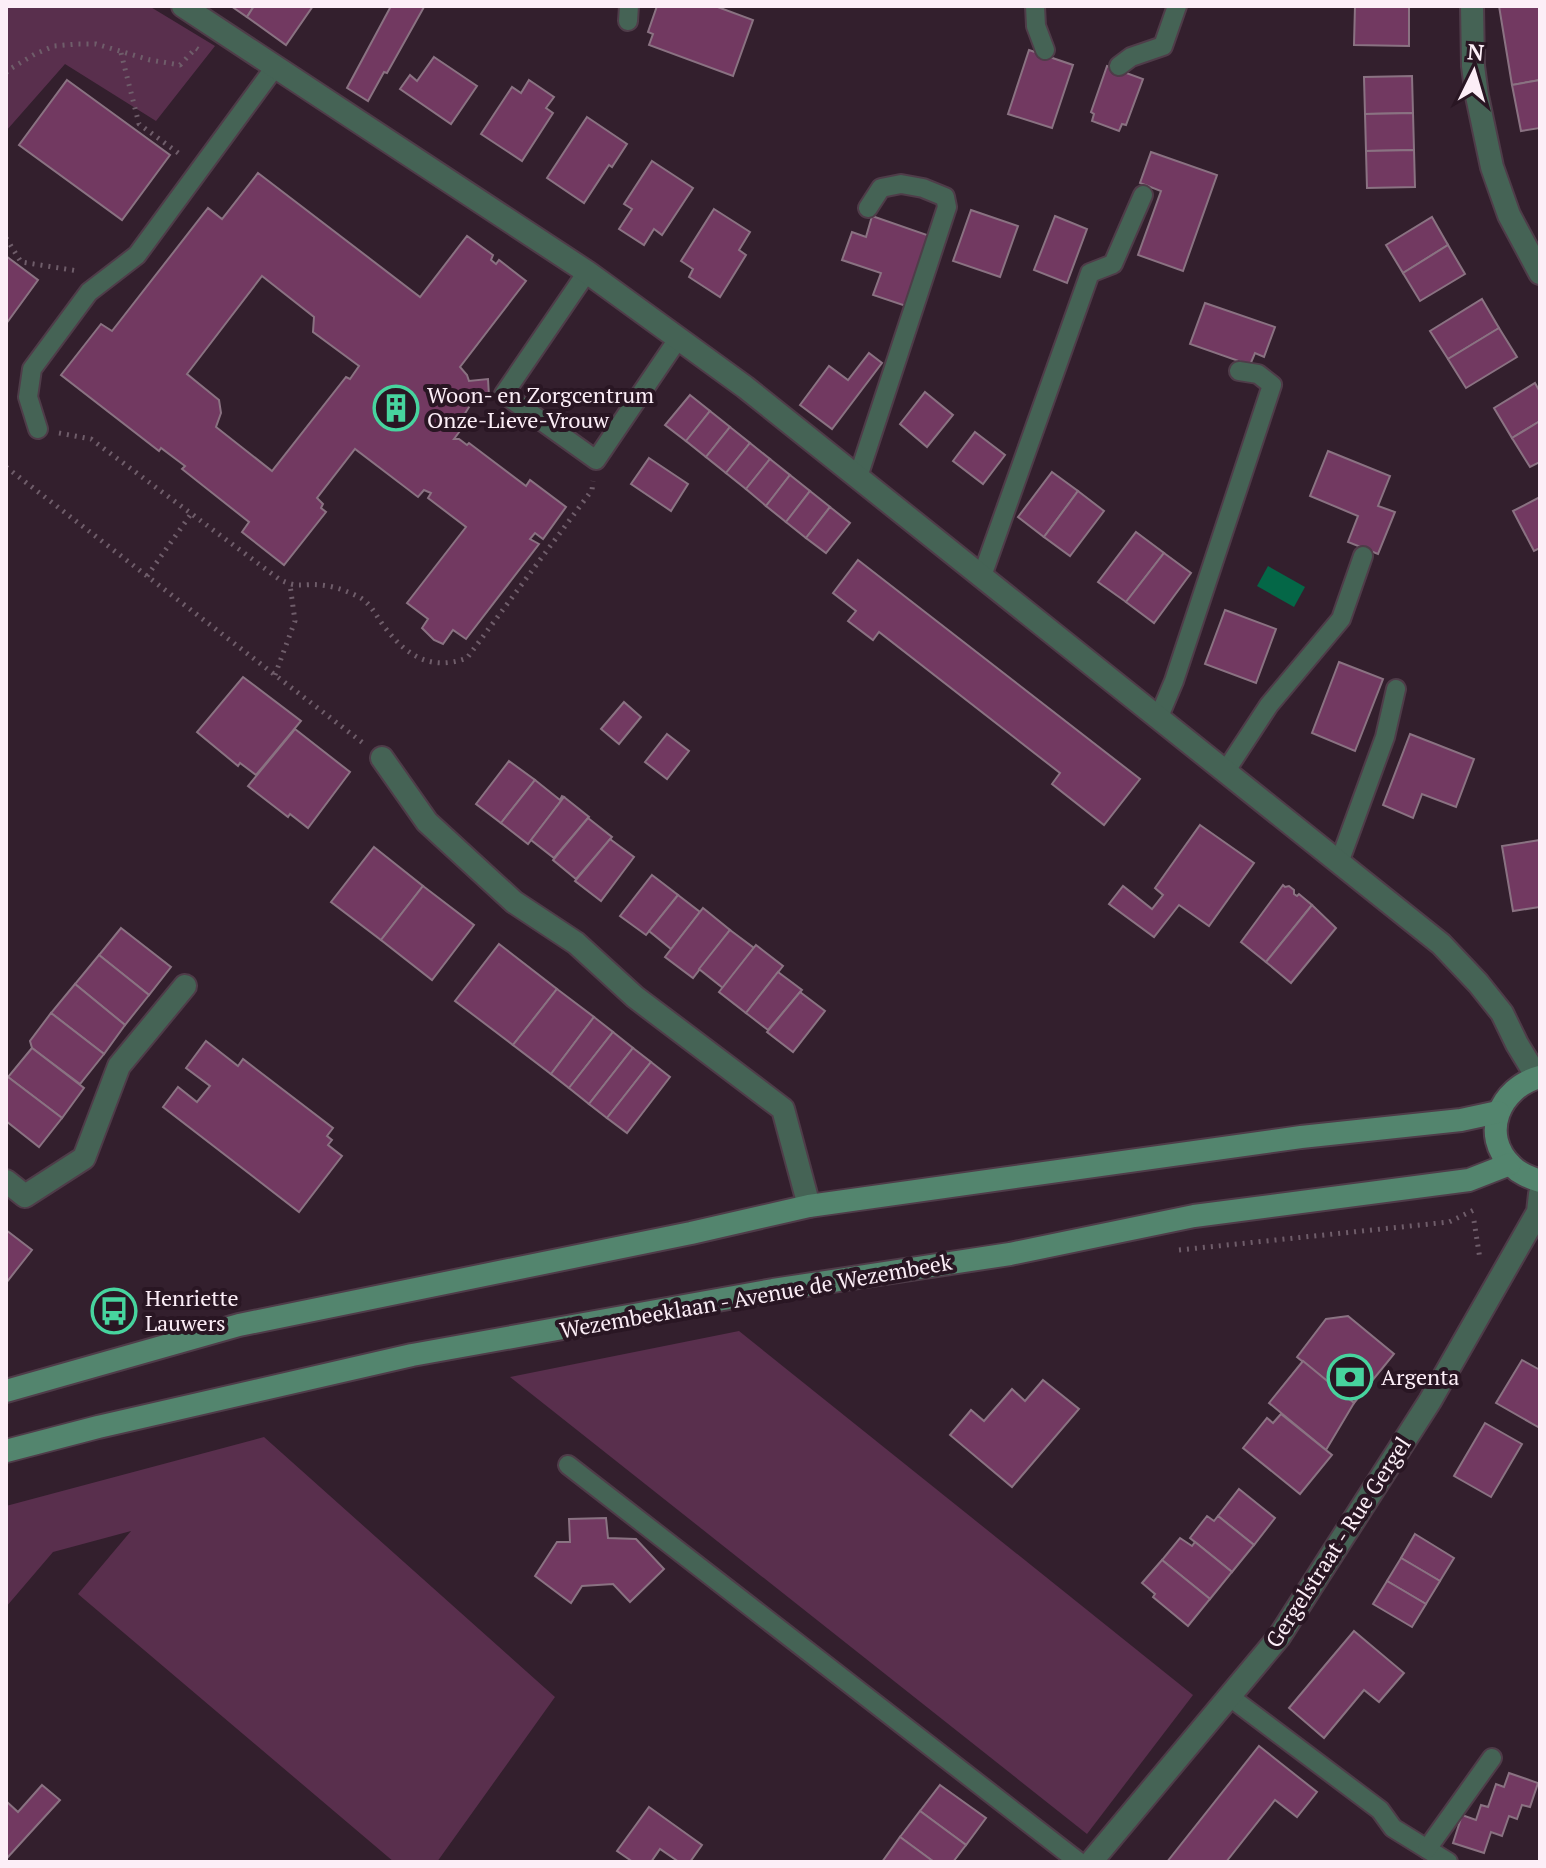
<svg xmlns="http://www.w3.org/2000/svg" width="1546" height="1868" viewBox="0 0 1546 1868" font-family="'PT Serif',serif">
<rect width="100%" height="100%" fill="#331f2d"/>
<!-- green -->
<g fill="#592f4d">
<path d="M6,6H149L215,46L156,121L65,64L6,131Z"/>
<path d="M739,1331L1193,1695L1087,1834L510,1377Z"/>
<path d="M264,1437L555,1697L437,1862H394L78,1594L131,1531L53,1552L6,1607V1506Z"/>
</g>
<!-- water -->
<path fill="#046747" d="M1268,566L1305,587L1294,607L1257,586Z"/>
<!-- building -->
<g fill="#723961" stroke="#8a7282" stroke-width="2" fill-rule="evenodd">
<path d="M231,6H254L247,17Z"/>
<path d="M254,6H313L286,45L247,17Z"/>
<path d="M391,6L424,7L387,73L384,72L368,101L347,88Z"/>
<path d="M657,6H715L753,20L733,76L649,45L653,34L648,32Z"/>
<path d="M1355,6H1409V46L1354,45Z"/>
<path d="M1499,6H1540V80L1512,85Z"/>
<path d="M1029,50L1073,65L1052,128L1008,114Z"/>
<path d="M434,57L477,86L451,124L400,89L410,75L417,81Z"/>
<path d="M1107,66L1143,79L1126,125L1122,124L1119,131L1092,121L1094,114L1091,112Z"/>
<path d="M1412,76L1413,113L1365,114L1364,77Z"/>
<path d="M67,80L170,155L122,220L19,145Z"/>
<path d="M529,80L554,97L546,108L553,113L522,161L481,134L512,87L521,93Z"/>
<path d="M1540,80V128L1521,131L1512,85Z"/>
<path d="M1413,113L1414,150L1366,151L1365,114Z"/>
<path d="M587,117L627,144L612,167L609,165L584,203L547,178Z"/>
<path d="M1414,150L1415,187L1367,188L1366,151Z"/>
<path d="M1151,152L1217,175L1183,271L1138,255L1161,191L1140,183Z"/>
<path d="M652,161L693,188L662,235L654,229L644,245L619,229L632,209L624,204Z"/>
<path d="M258,173L420,297L467,236L493,255L491,260L496,264L499,260L526,281L460,367L467,375L469,381L488,379L489,396L472,398L471,404L464,415L469,419L454,439H459L467,445L469,443L526,486L530,480L566,507L543,539L535,533L530,539L539,544L466,639L453,630L443,644L434,640L422,628L428,619L407,603L466,527L428,498L431,493L424,490L418,497L355,449L317,498L323,504L321,508L326,512L284,565L242,532L249,522L182,469L185,466L161,448L159,451L61,375L101,324L112,331L208,208L222,219ZM262,276L314,317L313,332L359,366L350,379L346,377L272,471L216,427L221,413L219,400L187,374Z"/>
<path d="M714,209L750,232L739,250L746,255L720,297L689,277L693,269L681,261Z"/>
<path d="M971,210L1018,226L1000,277L953,261Z"/>
<path d="M872,216L930,236L906,306L873,295L881,273L842,260L852,232L866,237Z"/>
<path d="M1055,216L1087,229L1067,283L1034,270Z"/>
<path d="M1432,217L1448,245L1403,273L1386,245Z"/>
<path d="M1448,245L1465,274L1420,301L1403,273Z"/>
<path d="M6,256L38,280L6,324Z"/>
<path d="M1482,299L1499,328L1448,359L1430,331Z"/>
<path d="M1205,303L1275,327L1264,357L1255,353L1250,365L1190,344Z"/>
<path d="M1499,328L1517,357L1466,388L1448,359Z"/>
<path d="M869,353L882,363L832,429L800,405L829,366L848,380Z"/>
<path d="M1535,383L1540,392V421L1512,438L1494,408Z"/>
<path d="M925,392L953,415L927,447L900,424Z"/>
<path d="M690,395L710,411L686,441L665,425Z"/>
<path d="M710,411L730,427L706,457L686,441Z"/>
<path d="M1540,421V462L1530,467L1512,438Z"/>
<path d="M730,427L750,443L726,473L706,457Z"/>
<path d="M975,432L1005,455L983,484L953,461Z"/>
<path d="M750,443L770,459L746,489L726,473Z"/>
<path d="M1328,451L1390,476L1378,506L1395,512L1378,554L1348,542L1358,516L1310,496Z"/>
<path d="M649,458L688,484L671,511L631,484Z"/>
<path d="M770,459L790,475L766,506L746,489Z"/>
<path d="M1052,472L1078,491L1044,537L1018,517Z"/>
<path d="M790,475L810,491L786,522L766,506Z"/>
<path d="M810,491L830,507L806,538L786,522Z"/>
<path d="M1078,491L1104,511L1070,556L1044,537Z"/>
<path d="M1540,497V548L1534,551L1513,511Z"/>
<path d="M830,507L850,523L826,553L806,538Z"/>
<path d="M1136,532L1164,553L1126,602L1098,582Z"/>
<path d="M1164,553L1191,573L1154,623L1126,602Z"/>
<path d="M858,560L1140,779L1104,825L1052,784L1060,773L879,632L873,640L848,621L856,611L833,593Z"/>
<path d="M1225,610L1276,629L1256,683L1205,664Z"/>
<path d="M1339,662L1383,679L1355,751L1312,733Z"/>
<path d="M243,677L301,721L256,775L240,763L238,766L197,732Z"/>
<path d="M624,702L641,717L619,744L601,729Z"/>
<path d="M295,729L350,772L308,828L290,814L288,817L248,786Z"/>
<path d="M667,734L689,751L667,779L645,762Z"/>
<path d="M1410,734L1474,759L1456,807L1422,794L1413,818L1383,805Z"/>
<path d="M509,761L535,780L501,823L476,804Z"/>
<path d="M535,780L560,800L562,796L564,797L528,844L501,823Z"/>
<path d="M564,797L589,817L554,858L531,840Z"/>
<path d="M588,818L612,837L576,879L553,860Z"/>
<path d="M1200,825L1254,863L1209,926L1179,905L1154,937L1109,904L1123,886L1152,909L1163,895L1155,888Z"/>
<path d="M610,839L634,857L601,901L575,881Z"/>
<path d="M1540,840V907L1513,911L1502,846Z"/>
<path d="M374,847L423,886L381,940L331,902Z"/>
<path d="M652,875L678,895L646,935L620,916Z"/>
<path d="M1283,885L1285,887L1289,886L1294,890V894L1297,896L1299,894L1312,905L1266,962L1241,942Z"/>
<path d="M423,886L474,925L432,980L381,940Z"/>
<path d="M678,895L700,912L671,949L649,931Z"/>
<path d="M1312,905L1336,928L1291,983L1266,962Z"/>
<path d="M703,908L730,930L693,978L665,957Z"/>
<path d="M121,928L171,967L149,995L99,955Z"/>
<path d="M730,930L754,948L723,988L699,969Z"/>
<path d="M499,944L557,989L513,1045L455,1001Z"/>
<path d="M756,945L783,966L746,1013L719,992Z"/>
<path d="M99,955L149,995L125,1025L75,984Z"/>
<path d="M778,972L802,990L768,1030L746,1013Z"/>
<path d="M75,984L125,1025L104,1054L51,1013Z"/>
<path d="M557,989L594,1017L551,1074L513,1045Z"/>
<path d="M800,992L825,1011L793,1052L767,1032Z"/>
<path d="M51,1013L104,1054L80,1084L32,1048L30,1041Z"/>
<path d="M594,1017L613,1032L569,1088L551,1074Z"/>
<path d="M613,1032L633,1048L589,1104L569,1088Z"/>
<path d="M206,1041L238,1066L243,1059L333,1128L327,1136L332,1140L328,1145L342,1156L299,1212L163,1107L178,1087L197,1102L210,1086L186,1068Z"/>
<path d="M32,1048L84,1088L62,1118L8,1077Z"/>
<path d="M633,1048L651,1062L607,1118L589,1104Z"/>
<path d="M651,1062L670,1077L627,1133L607,1118Z"/>
<path d="M8,1077L62,1118L39,1147L6,1121V1080Z"/>
<path d="M6,1230L32,1250L6,1283Z"/>
<path d="M1348,1316L1394,1354L1354,1403L1297,1357L1326,1319Z"/>
<path d="M1522,1360L1540,1370V1424L1538,1427L1496,1403Z"/>
<path d="M1303,1361L1354,1403L1326,1450L1269,1403Z"/>
<path d="M1043,1380L1079,1409L1012,1487L950,1435L971,1410L984,1421L1012,1389L1025,1401Z"/>
<path d="M1281,1414L1332,1455L1300,1494L1243,1448L1267,1418L1273,1423Z"/>
<path d="M1485,1423L1522,1444L1491,1497L1454,1476Z"/>
<path d="M1239,1489L1275,1518L1254,1545L1218,1516Z"/>
<path d="M1207,1516L1214,1521L1218,1516L1254,1545L1232,1572L1190,1538Z"/>
<path d="M606,1518L608,1538L636,1539L664,1569L630,1602L613,1584L582,1586L571,1603L535,1576L557,1542H570L569,1519Z"/>
<path d="M1415,1534L1454,1558L1440,1581L1401,1558Z"/>
<path d="M1180,1538L1192,1546L1195,1542L1232,1572L1210,1599L1162,1560Z"/>
<path d="M1401,1558L1440,1581L1426,1604L1387,1581Z"/>
<path d="M1162,1560L1210,1599L1188,1626L1153,1597L1155,1594L1142,1583Z"/>
<path d="M1387,1581L1426,1604L1412,1627L1373,1604Z"/>
<path d="M1354,1631L1404,1673L1379,1702L1364,1690L1324,1738L1289,1708Z"/>
<path d="M1259,1746L1317,1792L1297,1817L1275,1800L1226,1862H1167Z"/>
<path d="M1509,1773L1538,1783L1530,1807L1522,1805L1517,1819L1509,1816L1502,1836L1491,1832L1484,1853L1453,1843L1462,1815L1476,1820L1481,1805L1488,1807L1496,1784L1504,1787Z"/>
<path d="M42,1785L60,1800L8,1857L6,1855V1801L18,1812Z"/>
<path d="M940,1785L986,1818L966,1845L920,1811Z"/>
<path d="M649,1807L702,1845L690,1862H679L660,1849L651,1862H633L617,1851Z"/>
<path d="M920,1811L966,1845L953,1862H934L900,1837Z"/>
<path d="M900,1837L934,1862H882Z"/>
</g>
<g fill="none" stroke-linecap="round" stroke-linejoin="round">
<!-- service casing -->
<g stroke="#4f3c49" stroke-width="22">
<g id="service">
<path d="M1035,6L1036,26L1045,50"/>
<path d="M628,21L629,6"/>
<path d="M1119,66L1131,57L1163,46L1177,6"/>
<path d="M587,272L504,394L596,460L678,339"/>
<path d="M38,429L28,397L32,369L89,292L137,255L275,67"/>
<path d="M858,477L947,207L945,197L923,188L901,184L881,188L868,208"/>
<path d="M982,576L1090,273L1113,264L1143,195"/>
<path d="M1158,719L1174,681L1272,385L1258,374L1239,371"/>
<path d="M1225,772L1269,705L1341,619L1363,556"/>
<path d="M1339,863L1385,737L1396,689"/>
<path d="M568,1465L1079,1862"/>
<path d="M1230,1697L1380,1810L1393,1828L1448,1862"/>
<path d="M1427,1849L1492,1758"/>
</g>
</g>
<!-- minor casing -->
<g stroke="#4f3c49" stroke-width="26">
<g id="minor">
<path d="M183,6L587,272L745,387L1441,944L1478,983L1502,1013L1517,1044L1537,1077"/>
<path d="M1472,6L1473,66L1477,96L1492,167L1509,215L1540,273"/>
<path d="M382,758L427,822L514,902L576,943L635,997L783,1109L809,1206"/>
<path d="M6,1181L25,1196L84,1158L119,1066L185,986"/>
<path d="M1091,1862L1279,1637L1430,1401L1538,1212L1540,1194"/>
</g>
</g>
<!-- secondary casing -->
<g stroke="#4f3c49" stroke-width="26">
<g id="secondary">
<path d="M1540,1077C1500,1087 1479,1135 1512,1166C1520,1174 1529,1177 1540,1181"/>
<path d="M6,1391L239,1325L691,1233L809,1206L1301,1137L1461,1120L1498,1112"/>
<path d="M6,1451L98,1427L412,1355L773,1290L1010,1254L1194,1216L1469,1180L1510,1164"/>
</g>
</g>
<!-- path -->
<g stroke="#6f5d6a" stroke-width="5" stroke-dasharray="2 6" stroke-linecap="butt">
<path d="M121,53L139,124L181,155"/>
<path d="M6,73L10,69L35,54L54,46L77,44H96L150,60L180,65L196,48L199,50"/>
<path d="M6,238L21,262L78,271"/>
<path d="M59,433L91,439L279,579C297,589 303,583 321,585C333,586 347,591 357,596C372,603 376,617 386,629C408,657 432,671 467,658L592,490L593,481"/>
<path d="M6,467L363,743"/>
<path d="M147,576L191,514"/>
<path d="M275,675L295,621L290,585"/>
<path d="M1474,1221L1480,1259"/>
<path d="M1179,1250L1449,1222L1476,1209"/>
</g>
<!-- service -->
<use href="#service" stroke="#456355" stroke-width="18"/>
<!-- minor -->
<use href="#minor" stroke="#456355" stroke-width="22"/>
<!-- secondary -->
<use href="#secondary" stroke="#53856e" stroke-width="22"/>
</g>
<!-- icons -->
<defs>
<g id="building-ring" transform="scale(2.3)"><circle r="9.5" fill="#291623" stroke="#47d49e" stroke-width="1.5"/><path d="M-4-6H4V6H1V3H-1V6H-4ZM-2.5-4.3h1.7v1.8h-1.7ZM.8-4.3h1.7v1.8H.8ZM-2.5-1h1.7V.8h-1.7ZM.8-1h1.7V.8H.8Z" fill="#47d49e"/></g>
<g id="bus-ring" transform="scale(2.3)"><circle r="9.5" fill="#291623" stroke="#47d49e" stroke-width="1.5"/><path d="M-5-6H5V4H4V6H2V4H-2V6H-4V4H-5ZM-3.5-4V0h7V-4ZM-3.5 1.2v1.5H-2V1.2ZM2 1.2v1.5H3.5V1.2Z" fill="#47d49e"/></g>
<g id="bank-ring" transform="scale(2.3)"><circle r="9.5" fill="#291623" stroke="#47d49e" stroke-width="1.5"/><path d="M-6-4H6V4H-6ZM0-2.3a2.3 2.3 0 1 0 0 4.6a2.3 2.3 0 1 0 0-4.6Z" fill="#47d49e"/></g>
</defs>
<g fill-rule="evenodd">
<use href="#building-ring" x="396" y="408"/>
<use href="#bus-ring" x="114" y="1311"/>
<use href="#bank-ring" x="1350" y="1377"/>
</g>
<g text-anchor="middle" stroke-width="8" stroke-linejoin="round" paint-order="stroke">
<!-- poi labels -->
<g font-size="22" fill="#fceef7" stroke="#291623" text-anchor="start">
<text x="427" y="403">Woon- en Zorgcentrum<tspan x="427" dy="25">Onze-Lieve-Vrouw</tspan></text>
<text x="145" y="1306">Henriette<tspan x="145" dy="25">Lauwers</tspan></text>
<text x="1381" y="1385">Argenta</text>
</g>
<!-- street labels -->
<g font-size="22" fill="#fceef7" stroke="#291623">
<text transform="translate(756 1296) rotate(-10)" y="8">Wezembeeklaan - Avenue de Wezembeek</text>
<text transform="translate(1338 1542) rotate(-57)" y="8">Gergelstraat - Rue Gergel</text>
</g>
</g>
<!-- border -->
<rect width="1546" height="1868" fill="none" stroke="#fceef7" stroke-width="16"/>
<!-- north arrow -->
<g transform="translate(1474 72) rotate(5)" stroke="#291623" stroke-width="6" paint-order="stroke">
<path d="M0-6L14 30L0 20L-14 30Z" fill="#fceef7"/>
<text y="-12" font-size="22" font-weight="bold" text-anchor="middle" fill="#fceef7">N</text>
</g>
</svg>
